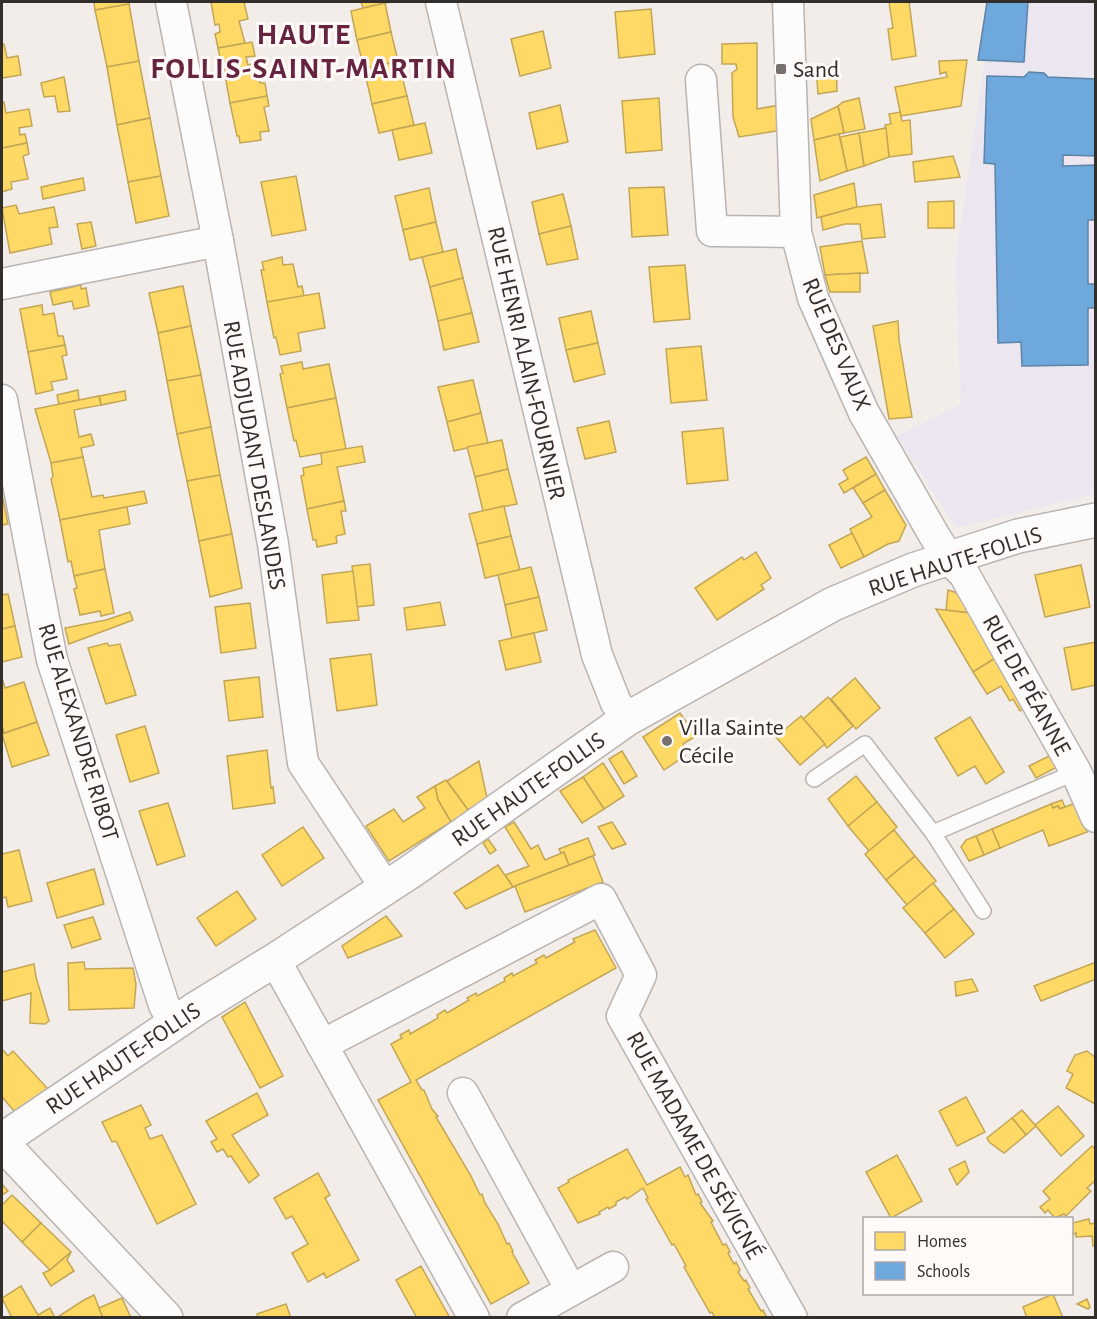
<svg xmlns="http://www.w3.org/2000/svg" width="1097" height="1319" viewBox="0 0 1097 1319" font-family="'Alegreya Sans',sans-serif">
<rect width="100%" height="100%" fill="#f3ede9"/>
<!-- education -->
<path fill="#ece6f0" d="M993,2H1095V494L956,528L897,436L961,404L955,263Z"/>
<!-- homes -->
<g fill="#ffd966" stroke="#c2a655" stroke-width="1.5">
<path d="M94,2H128L129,4L95,10Z"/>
<path d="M211,2H244L248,19L239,21L245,43L218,48L215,34L220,32L219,24L215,25Z"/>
<path d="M361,2H390L363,8Z"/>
<path d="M889,2H909L916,56L892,60L888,29L893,28Z"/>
<path d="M385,3L391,32L357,40L351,11Z"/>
<path d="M129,4L139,61L107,67L95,10Z"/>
<path d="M651,9L655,54L619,58L615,12Z"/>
<path d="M543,31L551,68L520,76L511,39Z"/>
<path d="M391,32L398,61L364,69L357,40Z"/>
<path d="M252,42L255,56L246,57L248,65L256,63L260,83H265L267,96L230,103L224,69H227L225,61L221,62L218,48Z"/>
<path d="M757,43V109L780,105L782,130L739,137L733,117L732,73L737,69L736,64H722V44Z"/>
<path d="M2,44H4L7,58L18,56L21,75L2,78Z"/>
<path d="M967,60L961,106L901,116L895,87L947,77L946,72L940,74L939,61Z"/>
<path d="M139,61L150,118L117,125L107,67Z"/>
<path d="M398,61L407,96L372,104L364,69Z"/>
<path d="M836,65L837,91L818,94L816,66Z"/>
<path d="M64,77L70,111L58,112L55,96L44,97L41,83Z"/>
<path d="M267,96L269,106L264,107L269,131L260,132L261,140L240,143L239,136H237L230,103Z"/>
<path d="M407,96L414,125L379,133L372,104Z"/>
<path d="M659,98L662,150L626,153L622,101Z"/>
<path d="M859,98L865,129L844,133L838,106L843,102Z"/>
<path d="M2,102H4L6,113L29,109L32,126L19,128L20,135L25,134L27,143L2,148Z"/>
<path d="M560,105L568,142L537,149L529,113Z"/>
<path d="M838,106L844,133L814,140L811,119Z"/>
<path d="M900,112L902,121L910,120L912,154L889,157L885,125L891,124L889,114Z"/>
<path d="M150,118L161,176L128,182L117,125Z"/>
<path d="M425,123L432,153L399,160L392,130Z"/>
<path d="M886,128L889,157L864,166L859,133Z"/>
<path d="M859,133L864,166L847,171L840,137Z"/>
<path d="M839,134L847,171L820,181L814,140Z"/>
<path d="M27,143L29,154L23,156L28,179L11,182L12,189L2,192V148Z"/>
<path d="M953,156L960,177L915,182L913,162Z"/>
<path d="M161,176L169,216L136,223L128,182Z"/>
<path d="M296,176L306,230L272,236L261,182Z"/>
<path d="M83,178L85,190L43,199L41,187Z"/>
<path d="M854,183L857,207L817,218L814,195Z"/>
<path d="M664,187L668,235L632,237L629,188Z"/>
<path d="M429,188L436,222L403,230L395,196Z"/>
<path d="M563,194L571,226L539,234L532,202Z"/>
<path d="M954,201V228H928V202Z"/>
<path d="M881,204L885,237L862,239L860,224H845L823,230L821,217L857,207Z"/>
<path d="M16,205L19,214L54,207L58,227L49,228L52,244L10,253L2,208Z"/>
<path d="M91,222L96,246L82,249L77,224Z"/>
<path d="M436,222L443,252L410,260L403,230Z"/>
<path d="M571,226L578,259L547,265L539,234Z"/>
<path d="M862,241L868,273L825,275L820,247Z"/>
<path d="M456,249L463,278L430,287L422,257Z"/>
<path d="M282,257L283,265L293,264L298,287L302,286L304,296L267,302L261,270H264L262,262Z"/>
<path d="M685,265L690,319L654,322L649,267Z"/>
<path d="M860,273V292H830L825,275Z"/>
<path d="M463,278L472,313L438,321L430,287Z"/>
<path d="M81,285V289L86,288L89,306L74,309L72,301L53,305L50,292Z"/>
<path d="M183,286L191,326L158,333L149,293Z"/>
<path d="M319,293L325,328L298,333L301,351L280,355L276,337L274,338L267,302Z"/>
<path d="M42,305L43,315L54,313L58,336H63L65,345L28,352L20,309Z"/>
<path d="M591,311L598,343L566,350L559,318Z"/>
<path d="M472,313L479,342L444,350L438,321Z"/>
<path d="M898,321L899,340L912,417L889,419L873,326Z"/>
<path d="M191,326L201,375L167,381L158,333Z"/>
<path d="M598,343L605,374L574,382L566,350Z"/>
<path d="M65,345L67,355L62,356L67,379L51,382L53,390L36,394L28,352Z"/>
<path d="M701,346L707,400L671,403L666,349Z"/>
<path d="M302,362L303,369L329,364L336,398L287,408L280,374L283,373L281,366Z"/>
<path d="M201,375L211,427L177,434L167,381Z"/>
<path d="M473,380L481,413L447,422L438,387Z"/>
<path d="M78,390L79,400L59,404L57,395Z"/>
<path d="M125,391L126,400L101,405L99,396Z"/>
<path d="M99,396L101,405L74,410L79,437L91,434L94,445L81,448L83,457L51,463L35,409Z"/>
<path d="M336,398L346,449L300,457L296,440L294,441L287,408Z"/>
<path d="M481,413L488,443L454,451L447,422Z"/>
<path d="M609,421L616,452L585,459L577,428Z"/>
<path d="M211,427L220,475L187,481L177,434Z"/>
<path d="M723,428L728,480L687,484L682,432Z"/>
<path d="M502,440L508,469L475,477L467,447Z"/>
<path d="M362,446L365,462L337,467L344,501L307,509L301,476L304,475L303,468L322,464L321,453Z"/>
<path d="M83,457L92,497L103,495L104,498L144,491L147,503L60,520L51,479L53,477L51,463Z"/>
<path d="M866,457L876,474L844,493L839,484L848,479L843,470Z"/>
<path d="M508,469L517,504L483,511L475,477Z"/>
<path d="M876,474L885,490L863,503L853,488Z"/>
<path d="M220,475L232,534L199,541L187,481Z"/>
<path d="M885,490L906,525L899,541L888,544L864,557L850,529L872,517L863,503Z"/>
<path d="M2,494L8,524L2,525Z"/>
<path d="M344,501L346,511H341L345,534L336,536L337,543L317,547L316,540H313L307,509Z"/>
<path d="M504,506L511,536L477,544L469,514Z"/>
<path d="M127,507L130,524L99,530L105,569L74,576L71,561L68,562L60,520Z"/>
<path d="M852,533L864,557L841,568L829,545Z"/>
<path d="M232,534L242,588L210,597L199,541Z"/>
<path d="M511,536L520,570L485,578L477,544Z"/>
<path d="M756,552L771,578L761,585L764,589L717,620L695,588L742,557L744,560Z"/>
<path d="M370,564L374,605L357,607L352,566Z"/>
<path d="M1081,565L1090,607L1045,617L1035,575Z"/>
<path d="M531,567L539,597L505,605L498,575Z"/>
<path d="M105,569L114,613L101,616L100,611L80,615L74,589L77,588L74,576Z"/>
<path d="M353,571L359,620L327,623L322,575Z"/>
<path d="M948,590L957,593L970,613L946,610Z"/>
<path d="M8,594L15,626L2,629V595Z"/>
<path d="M539,597L547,630L512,638L505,605Z"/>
<path d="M440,602L445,625L407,630L404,608Z"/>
<path d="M250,603L256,648L221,653L215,607Z"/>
<path d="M936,609L970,613L997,657L973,672Z"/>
<path d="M130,612L133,620L69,644L65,628L106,620Z"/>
<path d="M15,626L22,657L2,662V629Z"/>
<path d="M534,633L541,662L506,670L499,641Z"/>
<path d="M1096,642V685L1072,690L1064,648Z"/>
<path d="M107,643L109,646L120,644L136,695L106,704L88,648Z"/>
<path d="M371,654L377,705L337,711L330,659Z"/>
<path d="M997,657L1026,707L1020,711L1013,699L1010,701L1001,686L987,694L973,672Z"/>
<path d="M259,677L263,717L229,721L224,681Z"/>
<path d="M2,678L5,688L24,682L37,722L4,733L2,725Z"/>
<path d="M855,678L880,708L856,729L831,699Z"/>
<path d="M828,697L853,726L827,748L803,719Z"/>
<path d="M680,713L696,736L683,744L686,749L682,752L685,756L664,770L643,737Z"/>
<path d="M801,716L825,744L800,765L776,737Z"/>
<path d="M970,717L1004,772L986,784L975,766L958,776L935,738Z"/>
<path d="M37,722L49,755L12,767L2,734Z"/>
<path d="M145,726L159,773L130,782L116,735Z"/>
<path d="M267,750L271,788L273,787L275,803L233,809L227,756Z"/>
<path d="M622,751L637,776L624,784L609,759Z"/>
<path d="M1055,753L1061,765L1036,778L1029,766Z"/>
<path d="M479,761L487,798L468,810L447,781Z"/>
<path d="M603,763L624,796L604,809L583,777Z"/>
<path d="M856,776L877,802L848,826L828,799Z"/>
<path d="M583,777L604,809L582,823L560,791Z"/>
<path d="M446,780L468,810L451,822L438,800L435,786Z"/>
<path d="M435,786L438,800L451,822L389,861L366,826L394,809L403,822L425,808L417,797Z"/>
<path d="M1062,800L1065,807L1060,809L1058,806L1053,808L1051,804Z"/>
<path d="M877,802L897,827L869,851L848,826Z"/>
<path d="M168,803L185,856L157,865L139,811Z"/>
<path d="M1075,803L1087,832L1049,846L1043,830L1000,848L992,829L1051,804L1053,808L1058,806L1060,809Z"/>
<path d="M514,822L531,849L538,845L545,860L564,852L569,865L513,887L505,875L529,866L505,827Z"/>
<path d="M612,822L626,844L612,849L598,827Z"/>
<path d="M303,827L324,858L282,886L262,855Z"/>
<path d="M992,829L1000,848L984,855L976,836Z"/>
<path d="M894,830L915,856L886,880L865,854Z"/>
<path d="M976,836L984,855L969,861L961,847L966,840Z"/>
<path d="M588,838L595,855L569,865L564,852L561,853L559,849Z"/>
<path d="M488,839L496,850L490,854L483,843Z"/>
<path d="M19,850L32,901L8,907L6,897L2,898V854Z"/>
<path d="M593,856L603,882L525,912L515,886Z"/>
<path d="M915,856L936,881L907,905L886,880Z"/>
<path d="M498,865L513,887L466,909L454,893Z"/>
<path d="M94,869L104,904L57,918L47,883Z"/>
<path d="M933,883L954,909L925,933L903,908Z"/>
<path d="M237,891L256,919L216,946L197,918Z"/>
<path d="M954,909L974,934L945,958L925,933Z"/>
<path d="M386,916L402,936L348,958L342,946Z"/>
<path d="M93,917L101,939L72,948L64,925Z"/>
<path d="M595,930L616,968L416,1080L422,1090H424L432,1109L438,1116L436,1117L471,1176L480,1195L482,1194L485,1203L498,1224L507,1244L509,1243L513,1251L512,1252L529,1283L491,1304L378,1100L411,1082L391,1044L402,1038L400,1035L409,1030L410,1034L438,1018L437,1015L445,1010L447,1013L469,1000L467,998L476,993L477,996L505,981L504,978L512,973L513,976L537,963L535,960L544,955L546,958L575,942L573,939Z"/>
<path d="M84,962L85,969L133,968L136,984L134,1008L69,1010L68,963Z"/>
<path d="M1096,962V979L1041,1001L1034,986Z"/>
<path d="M34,964L36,977L49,1021L45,1024L30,1023L31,993L2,1001V972Z"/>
<path d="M972,979L978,991L956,996L955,982Z"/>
<path d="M245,1002L283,1076L260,1088L222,1017Z"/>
<path d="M2,1049L8,1056L13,1051L49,1090L15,1112L2,1097Z"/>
<path d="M1087,1051L1096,1058L1095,1104L1066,1088L1073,1074L1067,1071L1075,1055Z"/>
<path d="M257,1093L268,1115L232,1135L259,1175L249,1183L231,1156L228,1157L223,1149L217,1152L211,1142L217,1139L206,1121Z"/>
<path d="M966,1097L985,1132L957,1146L939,1111Z"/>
<path d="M141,1105L151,1125L145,1128L150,1139L162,1135L196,1204L157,1224L116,1141L112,1142L102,1122Z"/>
<path d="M1058,1106L1084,1136L1061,1156L1035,1125Z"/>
<path d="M1022,1110L1036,1126L1026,1135L1012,1118Z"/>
<path d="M1012,1118L1026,1135L1004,1153L989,1142L987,1138Z"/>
<path d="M1092,1146L1096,1150V1180L1087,1188L1091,1191L1066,1216L1064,1214L1055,1218L1048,1210L1045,1213L1040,1207L1050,1199L1043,1191Z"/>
<path d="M627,1149L647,1185L680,1167L685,1177L688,1175L696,1195L698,1194L702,1202L700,1203L713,1221L711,1222L723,1245L726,1244L730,1252L728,1253L734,1264L736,1262L740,1270L738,1272L744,1281L746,1280L750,1288L748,1289L761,1311L763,1310L767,1318H715L712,1312L710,1313L684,1267L686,1266L674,1244L672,1245L646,1199L648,1198L643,1188L627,1199L625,1197L616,1202V1205L609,1209L608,1207L599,1212L600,1214L578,1223L558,1188L569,1182L568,1180Z"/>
<path d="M897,1155L922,1201L891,1218L866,1172Z"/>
<path d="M965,1161L969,1172L957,1185L949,1169Z"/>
<path d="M318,1173L330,1195L325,1198L359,1260L326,1278L324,1273L308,1282L292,1253L308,1244L292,1216L286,1219L274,1198Z"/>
<path d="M2,1184L8,1191L2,1195Z"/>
<path d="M12,1195L41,1223L22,1242L2,1221V1205Z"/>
<path d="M1089,1219L1090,1224L1096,1223V1245L1093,1246L1092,1236L1076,1237V1233L1072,1235V1223Z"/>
<path d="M41,1223L71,1252L50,1270L22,1242Z"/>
<path d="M71,1252L67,1260L74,1271L51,1286L43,1273L50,1270Z"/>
<path d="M421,1266L450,1318H417L396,1280Z"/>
<path d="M21,1286L38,1315L50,1308L55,1318H12L2,1298Z"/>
<path d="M1053,1294L1063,1318H1027L1023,1307Z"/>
<path d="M94,1295L103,1318H56L84,1300Z"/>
<path d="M122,1298L131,1318H103L99,1308Z"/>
<path d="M1087,1299L1090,1307L1088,1309L1077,1304Z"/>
<path d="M286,1304L291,1318H258L257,1314Z"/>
</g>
<!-- schools -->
<g fill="#6fa8dc" stroke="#5d83a7" stroke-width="1.5">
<path d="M987,2H1028L1024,62L978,60Z"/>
<path d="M1029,72L1044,73L1048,77L1096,79V156L1063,155V166L1096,165V220H1088V284H1096V308H1088V365L1022,366L1021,342L998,343L995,164L984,163L987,76L1024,77Z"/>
</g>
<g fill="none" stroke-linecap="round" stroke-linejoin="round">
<!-- lane casing -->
<g stroke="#b9b4b1" stroke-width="18">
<g id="lane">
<path d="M814,779L865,744L933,833"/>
<path d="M983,911L933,833L1076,772"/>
</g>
</g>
<!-- street casing -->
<g stroke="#b9b4b1" stroke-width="33">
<g id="street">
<path d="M171,2L218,241L273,544L303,763L385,887"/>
<path d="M441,2L597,655L616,703L627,719"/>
<path d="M788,2L796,232L813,298L864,413L934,535L949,559L964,574L1076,772L1096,817"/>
<path d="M701,80L712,231L796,232"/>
<path d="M2,284L218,241"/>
<path d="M2,400L52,660L164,1005L174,1023"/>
<path d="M275,960L474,1318"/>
<path d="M322,1045L601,899L641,975L622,1016L792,1318"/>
<path d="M463,1093L571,1290"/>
<path d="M522,1318L613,1267"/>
</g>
</g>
<!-- secondary casing -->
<g stroke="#b9b4b1" stroke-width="36">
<g id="secondary">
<path d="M2,1140L197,1008L275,960L410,872L627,719L833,604L913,570L1018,536L1096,520"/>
<path d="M2,1143L166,1318"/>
</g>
</g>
<!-- lane -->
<use href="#lane" stroke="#fdfcfc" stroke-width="15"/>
<!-- street -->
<use href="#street" stroke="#fdfcfc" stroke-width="30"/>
<!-- secondary -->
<use href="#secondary" stroke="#fdfcfc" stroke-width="33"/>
</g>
<!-- markers -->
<g fill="#76716e" stroke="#fffaf8" stroke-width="2">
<rect x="775" y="63" width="12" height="12" rx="3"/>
<circle cx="667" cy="741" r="6"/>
</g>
<g text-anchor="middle" stroke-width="6" stroke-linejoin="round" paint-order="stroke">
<!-- poi labels -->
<g font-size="24" fill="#322e2c" stroke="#fffaf8" text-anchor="start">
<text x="793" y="77">Sand</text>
<text x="679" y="735">Villa Sainte<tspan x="679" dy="28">Cécile</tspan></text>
</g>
<!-- street labels -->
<g font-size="24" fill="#322e2c" stroke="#fffaf8">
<text transform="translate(837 344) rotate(67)" y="8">RUE DES VAUX</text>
<text transform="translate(527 363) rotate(77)" y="8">RUE HENRI ALAIN-FOURNIER</text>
<text transform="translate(255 455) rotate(80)" y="8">RUE ADJUDANT DESLANDES</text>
<text transform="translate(955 561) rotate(-18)" y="8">RUE HAUTE-FOLLIS</text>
<text transform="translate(1027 685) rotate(61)" y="8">RUE DE PÉANNE</text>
<text transform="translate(79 732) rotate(73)" y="8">RUE ALEXANDRE RIBOT</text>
<text transform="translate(528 789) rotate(-35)" y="8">RUE HAUTE-FOLLIS</text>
<text transform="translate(123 1058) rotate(-34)" y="8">RUE HAUTE-FOLLIS</text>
<text transform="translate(695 1145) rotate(61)" y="8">RUE MADAME DE SÉVIGNÉ</text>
</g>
<!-- district labels -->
<g font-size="30" font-weight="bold" letter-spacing="1.5" fill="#662441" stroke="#fffaf8">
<text x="304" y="44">HAUTE<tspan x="304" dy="34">FOLLIS-SAINT-MARTIN</tspan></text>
</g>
</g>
<!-- border -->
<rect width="1097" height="1319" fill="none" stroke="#322e2c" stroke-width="6"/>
<!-- legend -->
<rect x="863" y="1217" width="210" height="78" fill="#fffaf8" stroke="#ada8a6" stroke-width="1.5"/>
<rect x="875" y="1232" width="30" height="18" fill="#ffd966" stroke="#ada8a6" stroke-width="1.5"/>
<text x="917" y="1247" font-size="18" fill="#322e2c">Homes</text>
<rect x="875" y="1262" width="30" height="18" fill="#6fa8dc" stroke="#ada8a6" stroke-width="1.5"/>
<text x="917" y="1277" font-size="18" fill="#322e2c">Schools</text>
</svg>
